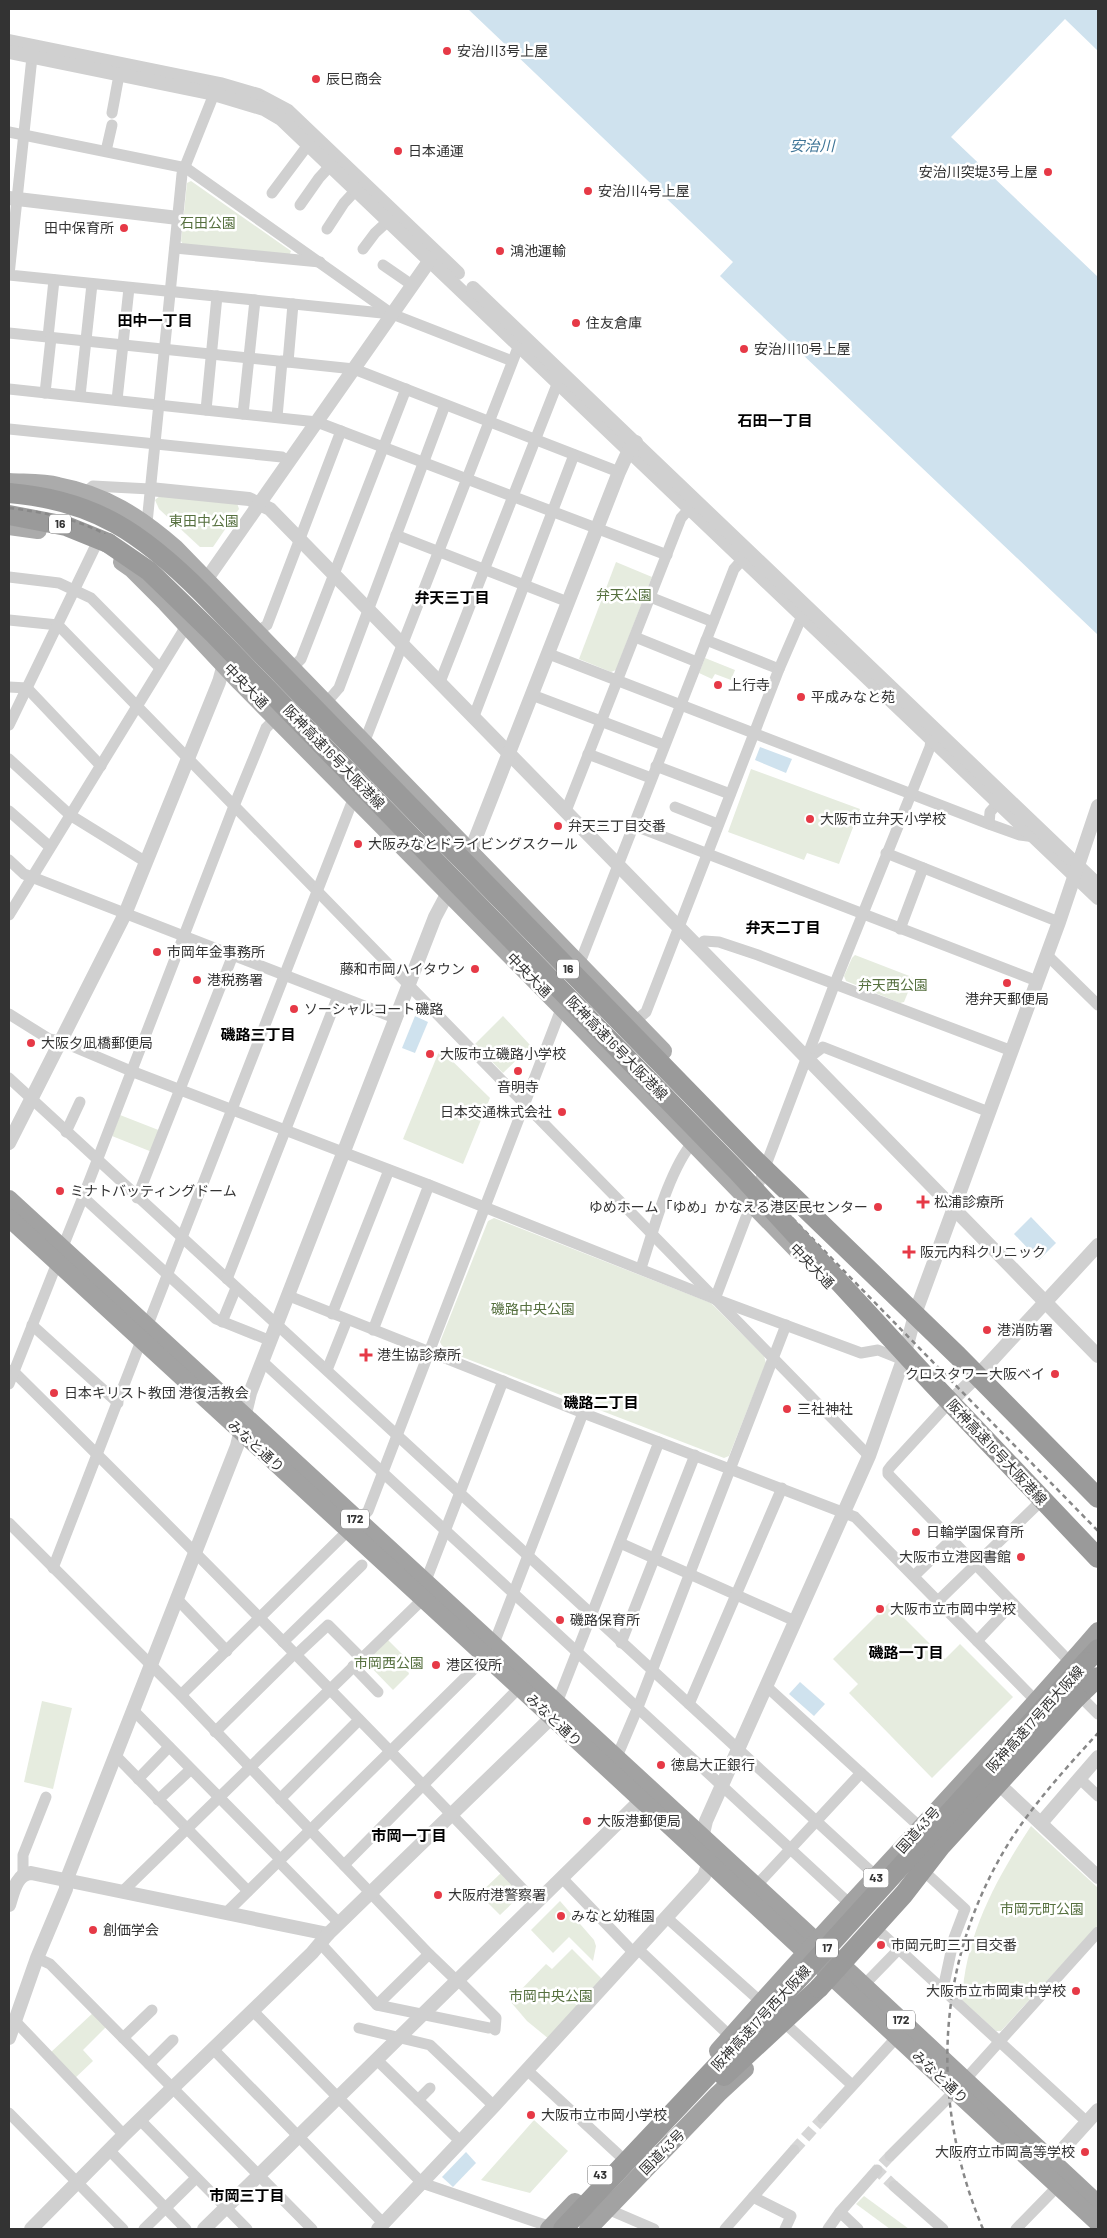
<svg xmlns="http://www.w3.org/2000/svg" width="1107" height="2238" viewBox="0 0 1107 2238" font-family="Barlow,'Noto Sans JP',sans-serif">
<rect width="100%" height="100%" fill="#fff"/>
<!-- green -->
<g fill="#e6ecdf">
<path d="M191,181L291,251L289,256L184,246L181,241L187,183Z"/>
<path d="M161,495L237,503L239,509L213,547H200L159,509L155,500Z"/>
<path d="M616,562L652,577L616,670L611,672L579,659Z"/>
<path d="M705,658L735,670L731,680L715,674L712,679L699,673Z"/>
<path d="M751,769L860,809L839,864L807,853L804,860L728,832Z"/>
<path d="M855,955L912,977L913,980L904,1002L900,1003L846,981L844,976L852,958Z"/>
<path d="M503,1016L531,1046L503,1073L475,1044Z"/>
<path d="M440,1049L490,1098L463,1164L403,1139Z"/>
<path d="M120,1115L161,1131L152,1152L112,1136Z"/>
<path d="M494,1218L711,1303L764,1356L766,1363L729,1456L724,1458L444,1350L440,1342L488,1221Z"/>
<path d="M889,1603L945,1659L960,1644L1013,1697L932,1778L849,1693L858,1684L833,1659Z"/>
<path d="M388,1640L408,1660L405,1663L409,1674L393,1690L366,1662Z"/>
<path d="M42,1701L72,1708L53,1789L24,1782Z"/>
<path d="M1031,1826L1098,1888V1925L1001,2031H996L962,2000C965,1936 996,1879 1031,1826Z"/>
<path d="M501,1873L522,1894L500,1915L479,1894Z"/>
<path d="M560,1901L594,1940L596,1946L593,1961L569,1937L553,1953L531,1930Z"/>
<path d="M572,1949L603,1980L549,2039L527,2021L510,2001L546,1964L552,1969Z"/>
<path d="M94,2012L107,2026L83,2050L93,2061L74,2079L49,2054Z"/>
<path d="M534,2120L568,2151L530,2193L481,2180Z"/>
<path d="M864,2196L909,2229H890L856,2204Z"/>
</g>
<!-- water -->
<g fill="#cfe2ee">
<path d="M468,9H1098V51L1065,19L951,137L1098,277V635L720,276L733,262Z"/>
<path d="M760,747L792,759L786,773L755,760Z"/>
<path d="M415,1016L428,1022L415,1053L402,1048Z"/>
<path d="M1031,1217L1056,1243L1039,1260L1014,1234Z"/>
<path d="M800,1682L825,1704L814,1716L789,1694Z"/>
<path d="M466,2152L476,2163L453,2187L442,2177Z"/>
</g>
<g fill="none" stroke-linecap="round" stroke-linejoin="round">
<!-- minor-tunnel -->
<g stroke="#d6d6d6" stroke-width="11" stroke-dasharray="11 5.5" stroke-linecap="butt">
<path d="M794,2150L823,2118"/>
<path d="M890,2156L877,2170L894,2186"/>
</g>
<!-- minor -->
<g stroke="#d0d0d0" stroke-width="11">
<path d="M32,57L9,275L392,314"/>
<path d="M112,113L119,75"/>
<path d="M9,132L186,168L392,314L512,361"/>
<path d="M106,151L112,125"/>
<path d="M272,193L308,145"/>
<path d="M300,205L319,178L330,166"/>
<path d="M327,229L344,203L356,190"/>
<path d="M175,248L320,262"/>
<path d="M363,249L375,233L388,221"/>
<path d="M383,265L412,285"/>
<path d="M9,333L354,369L619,472"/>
<path d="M48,337L54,280"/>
<path d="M288,362L293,304"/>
<path d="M9,389L317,422L667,555"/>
<path d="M45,393L51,338"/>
<path d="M80,396L92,284"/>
<path d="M117,400L129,288"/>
<path d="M206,410L217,296"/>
<path d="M243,414L255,300"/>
<path d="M277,417L282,361"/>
<path d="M9,429L282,457L288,461"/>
<path d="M85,493L93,486L150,489"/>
<path d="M147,523L182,174L214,94"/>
<path d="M396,535L568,602"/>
<path d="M9,577L59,583L91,598L160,668"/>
<path d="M650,597L713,622"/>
<path d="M9,620L58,625C329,902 597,1180 869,1456"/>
<path d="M252,635L267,625L341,431"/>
<path d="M635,637L697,662"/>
<path d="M706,640L779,669"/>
<path d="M549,654L989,824L1020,835L1035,837"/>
<path d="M292,668L301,659L406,389"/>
<path d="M440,682L558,382"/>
<path d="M9,687L27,688L101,766"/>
<path d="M532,695L664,745"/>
<path d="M326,703L339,688L445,405"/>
<path d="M474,716L574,455"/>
<path d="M9,725L96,545"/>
<path d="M366,749L364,743L519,345"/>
<path d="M588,754L651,778"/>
<path d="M9,759L70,815L146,862"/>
<path d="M656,766L730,794"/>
<path d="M675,807L718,824"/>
<path d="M9,811L50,847"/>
<path d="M566,811L681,518L690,508"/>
<path d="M989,824L990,812L998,803"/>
<path d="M633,825L1037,981"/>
<path d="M886,853L1059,922"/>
<path d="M9,860L24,874L395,1018"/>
<path d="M9,915L182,633L187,619"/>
<path d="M900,929L923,868"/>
<path d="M698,947L704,941L719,942L758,955L1012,1051"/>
<path d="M1047,955L1098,1005"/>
<path d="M580,970L579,965L734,569L743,559"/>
<path d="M9,1014L49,1039L60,1041L131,1071L429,1185L715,1299L861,1353L878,1350L903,1360"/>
<path d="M634,1022L646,1012L779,669L802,616"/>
<path d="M807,1059L823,1047L989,1112"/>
<path d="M9,1078L877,1877"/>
<path d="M66,1132L80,1102"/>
<path d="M83,1197L216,1319L271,1341"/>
<path d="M137,1198L233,955"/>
<path d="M62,1249L83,1197L234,806L266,728L276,718"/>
<path d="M641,1268C653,1232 669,1170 693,1142"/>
<path d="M227,1279L338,996"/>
<path d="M289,1296L583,1413L855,1517L1037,1702"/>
<path d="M715,1299L835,983L930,747L931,740L935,735"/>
<path d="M332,1314L389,1170"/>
<path d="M222,1322L236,1288"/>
<path d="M32,1325L118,1403"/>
<path d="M147,1327L354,797L353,791"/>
<path d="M373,1330L429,1185"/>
<path d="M263,1362L851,1905"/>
<path d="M9,1370L14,1372C190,1546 365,1723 536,1903"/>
<path d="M327,1370L347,1320"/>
<path d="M9,1384L57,1263"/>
<path d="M947,1405L891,1466L888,1470V1474L1071,1663"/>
<path d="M9,1523L181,1695L429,1954L457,1981"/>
<path d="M620,1543L795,1621"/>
<path d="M53,1568L141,1341"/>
<path d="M914,1576L951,1540"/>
<path d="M425,1583L503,1381"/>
<path d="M178,1600L227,1651"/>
<path d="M938,1601L1038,1504"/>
<path d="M977,1641L1013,1603"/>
<path d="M283,1642L362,1565"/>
<path d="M621,1643L695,1455"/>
<path d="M353,1666L378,1692"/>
<path d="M766,1686L920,1827"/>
<path d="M181,1695L368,1511L563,1004"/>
<path d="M1085,1701L1098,1714"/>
<path d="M689,1704L782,1488"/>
<path d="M555,1708L659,1442"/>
<path d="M134,1711L280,1859L281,1864L339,1923"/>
<path d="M215,1732L294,1654L298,1653L328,1625L361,1658"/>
<path d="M116,1756L248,1891"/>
<path d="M616,1759L638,1707L786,1325"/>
<path d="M1079,1778L1098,1796"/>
<path d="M138,1779L169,1747"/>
<path d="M280,1799L359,1720"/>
<path d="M158,1800L190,1770"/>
<path d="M344,1865L519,1688"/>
<path d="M23,1875V1855L46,1797"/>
<path d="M928,1875L965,1909L954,1938L943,1989"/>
<path d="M562,1878L634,1953"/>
<path d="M755,1887L861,1773"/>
<path d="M122,1892L423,1599"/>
<path d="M226,1913L486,1657L493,1646L583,1413"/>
<path d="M666,1917L760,2001"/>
<path d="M878,1930L1087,2122"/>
<path d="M320,1943L377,2005L489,2028"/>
<path d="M638,1949L731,2037"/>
<path d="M37,1958L50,1964L312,2229"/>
<path d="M458,1980L496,2018L495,2030"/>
<path d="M863,1986L899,1949"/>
<path d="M377,2005L429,1954"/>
<path d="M253,2011L422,2183L551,2227"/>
<path d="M16,2022L124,2135"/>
<path d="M359,2028L430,2045L494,2106"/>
<path d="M790,2028L852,2085"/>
<path d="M123,2038L152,2010"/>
<path d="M213,2049L383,2223"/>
<path d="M377,2060L461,2142"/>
<path d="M149,2064L173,2040"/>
<path d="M527,2070L619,2155"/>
<path d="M418,2100L430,2088"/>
<path d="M9,2113L123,2229"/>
<path d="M823,2118L897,2037"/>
<path d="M140,2120L247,2229"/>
<path d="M109,2150L186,2229"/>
<path d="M890,2156L955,2091L1098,1932"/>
<path d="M894,2186L943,2229"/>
<path d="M753,2197L791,2216L785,2229"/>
<path d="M612,2211L654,2229"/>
<path d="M840,2212L858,2229"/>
<path d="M144,2229L196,2178"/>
<path d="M725,2229L794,2150"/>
<path d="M828,2229L840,2212L877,2170"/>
<path d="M1016,2229L1058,2186"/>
</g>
<!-- tertiary -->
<g stroke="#d0d0d0" stroke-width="14">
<path d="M9,41L220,84L258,95L288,111L458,273"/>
<path d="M9,52L214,94L264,109L281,119L1098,898"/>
<path d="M9,198L178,218"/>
<path d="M473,288L1098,885"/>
<path d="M150,489L249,499L270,509L1098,1356"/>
<path d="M206,580L430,260"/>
<path d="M467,860L619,472L629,450L636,442"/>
<path d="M9,1143L125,914L219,682L224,664"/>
<path d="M947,1405L980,1373L1098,1245"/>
<path d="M1004,1789L1098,1877"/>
<path d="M1041,1823L1098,1757"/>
<path d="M9,1905C13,1893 16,1874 31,1873L328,1934"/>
<path d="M9,2038L37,1958L66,1889V1881L237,1446L250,1393L435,917L452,885"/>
<path d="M1052,2161L1098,2110"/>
<path d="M31,2229L124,2135L312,1953L328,1934L552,1717"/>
<path d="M204,2229L641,1800"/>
<path d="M378,2229L494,2106L704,1876L709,1862L702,1838L706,1821L869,1456L903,1360L916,1311L1059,922L1098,806"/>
</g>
<!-- primary -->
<g stroke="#ababab" stroke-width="18">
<path d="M9,482C25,483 43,482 58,486C106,495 139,517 175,548L663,1051"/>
<path d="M9,526L38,530"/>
<path d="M122,562L132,569L166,603L240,682L577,1023L797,1250"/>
</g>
<!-- trunk -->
<g stroke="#a2a2a2" stroke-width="18">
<path d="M9,1199L844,1967L1098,2204"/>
<path d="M9,1218L552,1717L1098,2223"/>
<path d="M718,2051C842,1909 975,1774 1098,1631"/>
<path d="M549,2229L575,2202"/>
<path d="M588,2229L718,2094L745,2069"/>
</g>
<!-- motorway -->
<g stroke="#9a9a9a" stroke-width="20">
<path d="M9,515L66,526L108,543"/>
<path d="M1086,1662L1098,1649"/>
<path d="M1077,1697L1098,1677"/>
<path d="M724,2076L819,1988"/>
</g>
<!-- rail -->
<g stroke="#888" stroke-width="2.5" stroke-dasharray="5 4" stroke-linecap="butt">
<path d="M9,508C79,516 119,534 171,582L1098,1531"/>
<path d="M983,2229C929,2101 935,1961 1010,1841C1035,1802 1067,1767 1098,1733"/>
</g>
<!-- motorway-bridge -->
<g stroke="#9a9a9a" stroke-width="20">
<path d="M9,493C95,500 143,534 202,593L751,1156L958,1356L1098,1498"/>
<path d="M108,543L149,571L213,633L737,1171L932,1383L1098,1558"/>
<path d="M819,1988L904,1894L941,1846L1077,1697"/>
<path d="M563,2229L795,1983L1086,1662"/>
</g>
</g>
<!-- markers -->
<g fill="#e63946" stroke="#fff" stroke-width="2">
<circle cx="447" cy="51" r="5"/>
<circle cx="316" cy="79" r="5"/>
<circle cx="398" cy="151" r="5"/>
<circle cx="1048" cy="172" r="5"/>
<circle cx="588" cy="191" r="5"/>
<circle cx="124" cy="228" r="5"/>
<circle cx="500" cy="251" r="5"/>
<circle cx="576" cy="323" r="5"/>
<circle cx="744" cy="349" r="5"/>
<circle cx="718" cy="685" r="5"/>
<circle cx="801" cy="697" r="5"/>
<circle cx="810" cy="819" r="5"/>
<circle cx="558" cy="826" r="5"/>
<circle cx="358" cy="844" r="5"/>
<circle cx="157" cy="952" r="5"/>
<circle cx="475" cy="969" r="5"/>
<circle cx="197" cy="980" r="5"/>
<circle cx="1007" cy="983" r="5"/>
<circle cx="294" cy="1009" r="5"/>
<circle cx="31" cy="1043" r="5"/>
<circle cx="430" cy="1054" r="5"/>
<circle cx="518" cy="1071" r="5"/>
<circle cx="562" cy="1112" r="5"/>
<circle cx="60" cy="1191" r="5"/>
<path d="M920.5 1194.5h5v5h5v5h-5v5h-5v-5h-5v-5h5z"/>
<circle cx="878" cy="1207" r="5"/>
<path d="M906.5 1244.5h5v5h5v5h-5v5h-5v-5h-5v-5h5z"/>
<circle cx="987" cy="1330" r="5"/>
<path d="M363.5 1347.5h5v5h5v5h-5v5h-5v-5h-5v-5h5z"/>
<circle cx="1055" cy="1374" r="5"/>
<circle cx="54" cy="1393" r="5"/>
<circle cx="787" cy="1409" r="5"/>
<circle cx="916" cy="1532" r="5"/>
<circle cx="1021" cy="1557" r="5"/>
<circle cx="880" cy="1609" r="5"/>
<circle cx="560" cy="1620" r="5"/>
<circle cx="436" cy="1665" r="5"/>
<circle cx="661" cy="1765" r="5"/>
<circle cx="587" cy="1821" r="5"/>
<circle cx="438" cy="1895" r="5"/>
<circle cx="561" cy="1916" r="5"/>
<circle cx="93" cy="1930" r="5"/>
<circle cx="881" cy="1945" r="5"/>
<circle cx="1076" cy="1991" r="5"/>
<circle cx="531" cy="2115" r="5"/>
<circle cx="1085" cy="2152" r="5"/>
</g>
<g text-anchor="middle" stroke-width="5" stroke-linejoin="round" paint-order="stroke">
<!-- shield labels -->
<g fill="#fff" stroke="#707070" stroke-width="1">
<rect x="49" y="514.5" width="22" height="19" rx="4"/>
<rect x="557" y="959.5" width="22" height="19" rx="4"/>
<rect x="341" y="1509.5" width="28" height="19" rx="4"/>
<rect x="863.5" y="1868.5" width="25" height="19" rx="4"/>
<rect x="816" y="1938.5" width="22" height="19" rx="4"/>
<rect x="887" y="2010.5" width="28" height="19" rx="4"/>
<rect x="587.5" y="2165.5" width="25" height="19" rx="4"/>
</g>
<g font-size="12" font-weight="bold" fill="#333">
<text x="60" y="528">16</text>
<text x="568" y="973">16</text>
<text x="355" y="1523">172</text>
<text x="876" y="1882">43</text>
<text x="827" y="1952">17</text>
<text x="901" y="2024">172</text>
<text x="600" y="2179">43</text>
</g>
<!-- poi labels -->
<g font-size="14" fill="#333" stroke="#fff" text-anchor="start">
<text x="457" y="56">安治川3号上屋</text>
<text x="326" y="84">辰巳商会</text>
<text x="408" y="156">日本通運</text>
<text x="1038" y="177" text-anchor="end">安治川突堤3号上屋</text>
<text x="598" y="196">安治川4号上屋</text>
<text x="114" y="233" text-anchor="end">田中保育所</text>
<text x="510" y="256">鴻池運輸</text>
<text x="586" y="328">住友倉庫</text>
<text x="754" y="354">安治川10号上屋</text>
<text x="728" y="690">上行寺</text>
<text x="811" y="702">平成みなと苑</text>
<text x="820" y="824">大阪市立弁天小学校</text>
<text x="568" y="831">弁天三丁目交番</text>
<text x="368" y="849">大阪みなとドライビングスクール</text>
<text x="167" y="957">市岡年金事務所</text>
<text x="465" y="974" text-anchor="end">藤和市岡ハイタウン</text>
<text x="207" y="985">港税務署</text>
<text x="1007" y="1004" text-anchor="middle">港弁天郵便局</text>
<text x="304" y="1014">ソーシャルコート磯路</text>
<text x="41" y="1048">大阪夕凪橋郵便局</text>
<text x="440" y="1059">大阪市立磯路小学校</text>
<text x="518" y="1092" text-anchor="middle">音明寺</text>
<text x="552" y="1117" text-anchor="end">日本交通株式会社</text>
<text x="70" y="1196">ミナトバッティングドーム</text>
<text x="934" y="1207">松浦診療所</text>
<text x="868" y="1212" text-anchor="end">ゆめホーム「ゆめ」かなえる港区民センター</text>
<text x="920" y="1257">阪元内科クリニック</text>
<text x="997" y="1335">港消防署</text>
<text x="377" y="1360">港生協診療所</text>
<text x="1045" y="1379" text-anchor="end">クロスタワー大阪ベイ</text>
<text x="64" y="1398">日本キリスト教団 港復活教会</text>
<text x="797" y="1414">三社神社</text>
<text x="926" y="1537">日輪学園保育所</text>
<text x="1011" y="1562" text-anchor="end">大阪市立港図書館</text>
<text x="890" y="1614">大阪市立市岡中学校</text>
<text x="570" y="1625">磯路保育所</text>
<text x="446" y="1670">港区役所</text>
<text x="671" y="1770">徳島大正銀行</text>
<text x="597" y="1826">大阪港郵便局</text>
<text x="448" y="1900">大阪府港警察署</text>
<text x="571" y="1921">みなと幼稚園</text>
<text x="103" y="1935">創価学会</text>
<text x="891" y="1950">市岡元町三丁目交番</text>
<text x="1066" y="1996" text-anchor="end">大阪市立市岡東中学校</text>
<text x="541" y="2120">大阪市立市岡小学校</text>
<text x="1075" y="2157" text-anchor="end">大阪府立市岡高等学校</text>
</g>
<!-- park labels -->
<g font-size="14" fill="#56703f" stroke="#fff">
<text x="208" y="228">石田公園</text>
<text x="204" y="526">東田中公園</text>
<text x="624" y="600">弁天公園</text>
<text x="893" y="990">弁天西公園</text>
<text x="533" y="1314">磯路中央公園</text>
<text x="389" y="1668">市岡西公園</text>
<text x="1042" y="1914">市岡元町公園</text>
<text x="551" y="2001">市岡中央公園</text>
</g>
<!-- street labels -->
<g font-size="14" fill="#333" stroke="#fff">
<text transform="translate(246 686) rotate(46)" y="5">中央大通</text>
<text transform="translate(334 757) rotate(46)" y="5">阪神高速16号大阪港線</text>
<text transform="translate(529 975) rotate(45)" y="5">中央大通</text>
<text transform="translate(617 1048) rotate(46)" y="5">阪神高速16号大阪港線</text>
<text transform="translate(812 1266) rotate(46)" y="5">中央大通</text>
<text transform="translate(256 1446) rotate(42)" y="5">みなと通り</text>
<text transform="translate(997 1452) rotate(47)" y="5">阪神高速16号大阪港線</text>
<text transform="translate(1035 1719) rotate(-48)" y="5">阪神高速17号西大阪線</text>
<text transform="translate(554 1720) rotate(43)" y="5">みなと通り</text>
<text transform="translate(918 1830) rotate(-48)" y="5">国道43号</text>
<text transform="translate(761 2018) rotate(-47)" y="5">阪神高速17号西大阪線</text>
<text transform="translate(940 2077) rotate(43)" y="5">みなと通り</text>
<text transform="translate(662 2152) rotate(-45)" y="5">国道43号</text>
</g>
<!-- water labels -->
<g font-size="15" font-style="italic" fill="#3f7597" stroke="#fff">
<text x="812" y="151">安治川</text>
</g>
<!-- neighbourhood labels -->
<g font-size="15" font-weight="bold" fill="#000" stroke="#fff">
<text x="155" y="326">田中一丁目</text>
<text x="775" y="426">石田一丁目</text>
<text x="452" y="603">弁天三丁目</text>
<text x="783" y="933">弁天二丁目</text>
<text x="258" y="1040">磯路三丁目</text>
<text x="601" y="1408">磯路二丁目</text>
<text x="906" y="1658">磯路一丁目</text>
<text x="409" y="1841">市岡一丁目</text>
<text x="247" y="2201">市岡三丁目</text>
</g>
</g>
<!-- border -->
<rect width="1107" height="2238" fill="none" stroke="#333333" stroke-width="20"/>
</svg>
